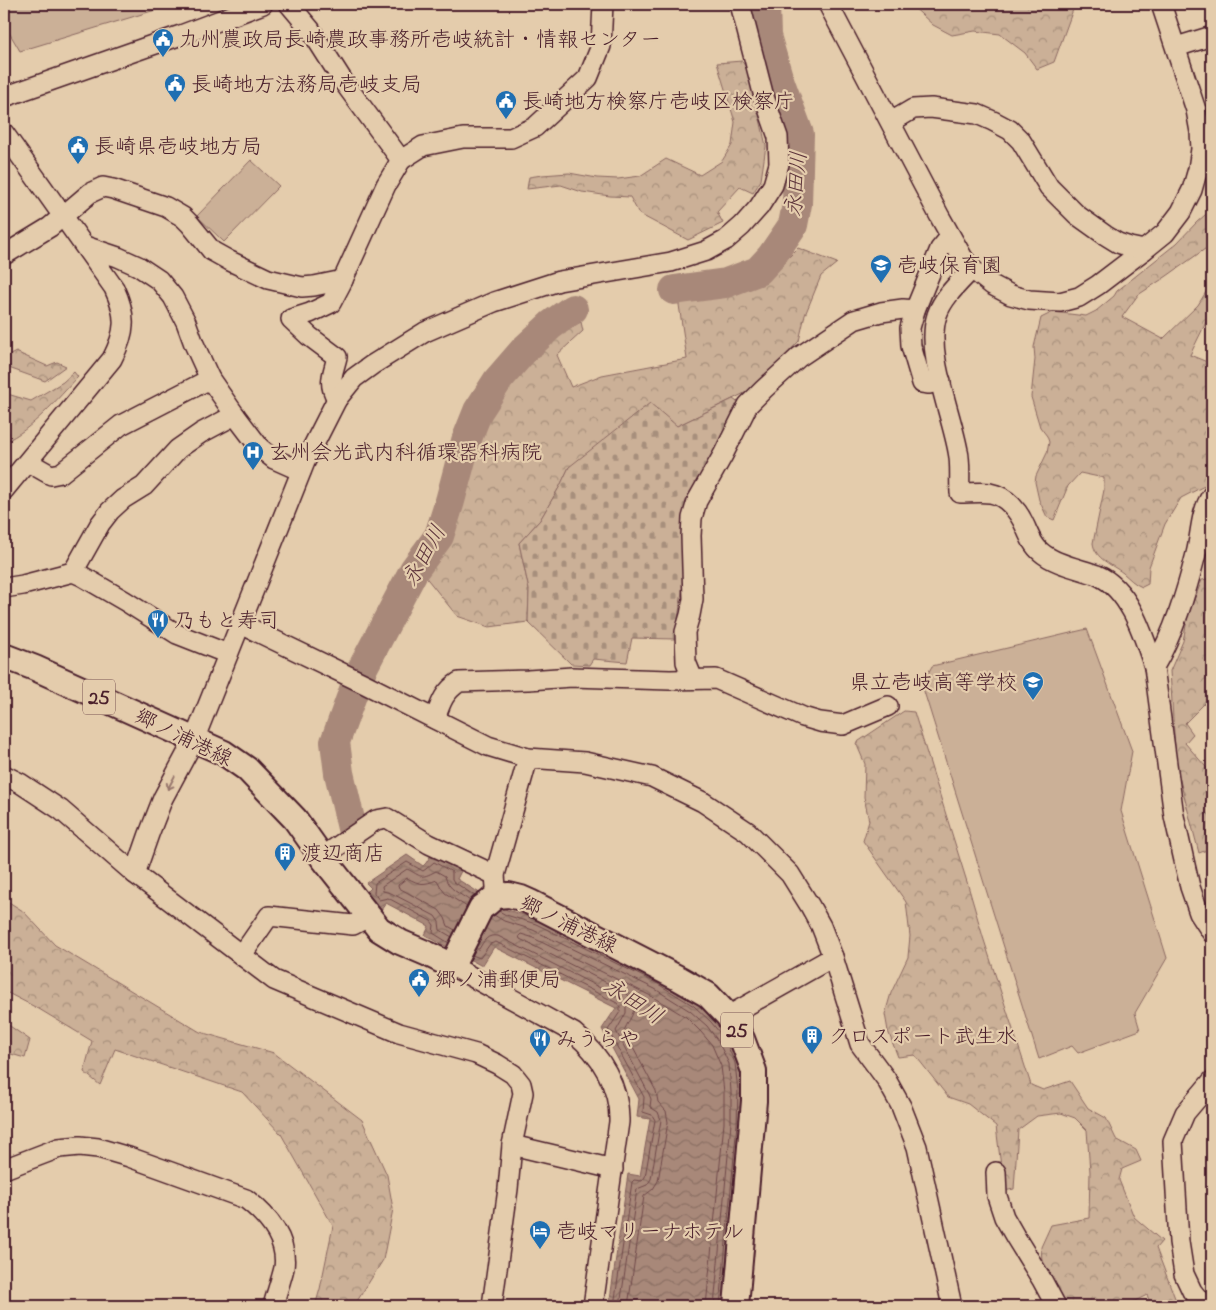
<svg xmlns="http://www.w3.org/2000/svg" width="1216" height="1310" viewBox="0 0 1216 1310" font-family="'Indie Flower','Klee One',sans-serif">
<defs>
<pattern id="forest-crowns" width="20" height="18" patternUnits="userSpaceOnUse" patternTransform="scale(1.25)"><rect width="20" height="18" fill="#cbb097"/><path d="M2 6a3 3 0 1 1 6 0M12 15a3 3 0 1 1 6 0" fill="none" stroke="#a78f7b"/></pattern>
<pattern id="cemetery-stones" width="16" height="16" patternUnits="userSpaceOnUse" patternTransform="scale(1.25)"><rect width="16" height="16" fill="#cbb097"/><path d="M2 7V4a2 2 0 0 1 4 0v3zM10 15v-3a2 2 0 0 1 4 0v3z" fill="#a78f7b"/></pattern>
<pattern id="water-waves" width="16" height="10" patternUnits="userSpaceOnUse" patternTransform="scale(1.25)"><rect width="16" height="10" fill="#a88879"/><path d="M0 5q4-4 8 0t8 0" fill="none" stroke="#8b6f63"/></pattern>
</defs>
<rect width="100%" height="100%" fill="#e4ccac"/>
<filter id="ink" filterUnits="userSpaceOnUse"><feTurbulence type="fractalNoise" baseFrequency=".02" numOctaves="2"/><feDisplacementMap in="SourceGraphic" scale="10" xChannelSelector="R" yChannelSelector="G"/><feConvolveMatrix kernelMatrix="1 2 1 2 8 2 1 2 1" color-interpolation-filters="sRGB"/></filter>
<g filter="url(#ink)">
<!-- forest -->
<g fill="url(#forest-crowns)" stroke="#8a6861">
<path d="M910,4H1075L1054,62L1037,69L1025,53L1000,34L975,31L952,35L933,25Z"/>
<path d="M742,61L750,74L766,146L761,180L753,193L740,187L717,212L723,223L688,240L639,214L630,197L610,196L582,192L561,185L527,189L529,177L542,175L569,173L597,178L618,179L640,176L666,159L700,175L722,161L732,145L735,122L717,63Z"/>
<path d="M1212,209V244L1167,276L1138,295L1122,317L1163,339L1198,305L1212,282V310L1190,355L1212,364V482L1181,498L1165,524L1149,567L1148,584L1142,587C1134,584 1129,578 1123,573C1111,564 1095,559 1093,543L1104,490V478L1080,473L1068,486L1054,520L1047,517L1039,500L1035,482L1036,476L1047,453L1049,442L1047,436L1040,427L1031,397L1035,359L1034,347L1041,318L1053,312L1086,316L1096,311L1114,296L1117,291L1177,243L1197,222Z"/>
<path d="M798,248L837,263L821,276L805,315L799,341L755,388L677,426L569,467L560,486L540,520L519,543L529,590L528,622L489,627L457,616L424,575L436,553L458,500L471,445L482,416L501,383L544,340L581,322L583,331L557,355L571,387L602,375L687,359L678,298L755,282L788,258Z"/>
<path d="M16,352L47,366L57,362L66,366L45,381L6,367L4,370V358Z"/>
<path d="M74,372L78,377C57,399 32,430 4,442V393L31,401L63,382Z"/>
<path d="M1212,578V696L1185,723L1193,734L1185,743L1212,774L1211,799L1212,801V848L1199,853L1176,765L1170,671L1183,641L1188,615L1202,580Z"/>
<path d="M904,711L914,712L967,882L983,937L1031,1085L1043,1090L1070,1081L1088,1108L1106,1118L1116,1139L1136,1150L1141,1161L1122,1169L1119,1180L1134,1217L1162,1241L1156,1248L1178,1306H1152L1147,1295L1125,1306H1068L1042,1261L1041,1247L1051,1225L1089,1218L1090,1172L1087,1130L1075,1118L1061,1113L1037,1116L1018,1130L1014,1189L1004,1191L996,1126L968,1104L948,1097L915,1055L898,1057L888,1031L885,1014L891,993L908,957L910,936L906,902L863,841L869,821L864,797L865,764L856,743Z"/>
<path d="M4,899L23,911L55,945L200,1032L274,1053L362,1120L387,1175L393,1209L383,1260L354,1306H315L320,1289L333,1226L281,1134L242,1092L115,1049L100,1085L84,1072L92,1041L39,1009L4,991Z"/>
<path d="M4,1022L30,1040L25,1058L4,1052Z"/>
</g>
<!-- cemetery -->
<path fill="url(#cemetery-stones)" stroke="#8a6861" d="M733,399L740,404L732,421L686,505L682,560L684,578L675,639L632,638L627,662L593,659L589,665L571,664L528,622L529,590L519,543L540,520L560,486L569,467L650,403L677,426Z"/>
<!-- garden -->
<g fill="#cbb097" stroke="#8a6861">
<path d="M4,4H175L20,51L4,24Z"/>
<path d="M251,160L279,186L224,242L197,216Z"/>
<path d="M1087,629L1132,751L1121,811L1167,958L1135,1013L1140,1030L1078,1053L1072,1046L1039,1059L922,685L932,666Z"/>
</g>
<!-- water -->
<path fill="url(#water-waves)" stroke="#825e5a" d="M407,855L423,866L426,863L431,855L461,871L457,879L507,910L537,919L660,979L697,1002L715,1019L728,1035L740,1061L743,1091L742,1124L725,1306H609L628,1174L640,1176L650,1119L637,1117L639,1099L602,1029L616,1008L494,947L482,966L425,935L429,926L386,903L381,910L366,893L371,888L366,883Z"/>
<g fill="none" stroke-linecap="round" stroke-linejoin="round">
<!-- shore -->
<g stroke="#70494a" stroke-width="1">
<path d="M499,911L506,915L536,924L658,984L694,1006L711,1022L724,1038L735,1063L738,1091L737,1124L720,1306"/>
<path d="M494,915L504,921L533,930L655,989L690,1011L707,1026L718,1041L729,1064L731,1092V1123L714,1306"/>
<path d="M455,930L448,926L445,918L439,910L399,888L398,885L407,878C421,885 423,885 437,880L442,889L445,893L467,907"/>
<path d="M452,937L440,930L439,922L435,916L391,893L383,891L382,886L407,869C422,876 419,880 436,871L445,876C448,890 460,893 470,901"/>
<path d="M449,943L433,933L434,925L431,921L388,898L379,900L374,893L375,883L407,862L423,871L426,869L434,862L452,872V879L454,882L475,896"/>
<path d="M475,949H479C484,941 487,934 498,936L620,998L626,1005V1013L616,1031L649,1094L651,1099L650,1107L658,1112L661,1120L651,1179L647,1185L637,1189L620,1306"/>
<path d="M472,955L480,958L490,944L496,942L617,1003L620,1007V1012L608,1030L644,1097L643,1112L652,1115L655,1120L645,1177L642,1181L634,1180L632,1182L614,1306"/>
<path d="M628,1306L644,1196L653,1189L658,1181L668,1122L666,1111L658,1102L656,1091L624,1031C630,1016 644,1005 623,991L520,939L519,936L521,934L531,937L651,996L686,1017L701,1032L712,1045L721,1066L724,1092V1123L706,1306"/>
</g>
<!-- river -->
<g stroke="#a88879" stroke-width="30">
<path d="M674,290L726,283L758,271L771,257L793,225L797,204L799,134L778,77L766,36L765,4"/>
<path d="M352,828L339,773L335,742L360,673L414,570L439,536L450,501L466,441L478,411L498,380L524,350L551,325L573,309"/>
</g>
<!-- minor casing -->
<g stroke="#4a1f2b" stroke-width="22">
<g id="minor">
<path d="M289,4L310,29L345,84L401,160L423,146L463,138H511L535,127L588,78L601,46L603,4"/>
<path d="M828,4L940,217L963,258L972,269L992,285L1011,295L1029,300L1060,302L1079,297L1098,285L1144,250L1165,233L1181,212L1192,190L1198,169L1201,149L1200,132L1196,110L1161,4"/>
<path d="M1176,47L1212,36"/>
<path d="M4,97L181,35L263,4"/>
<path d="M891,122L913,109L931,108L977,114L993,121L1010,130L1021,141L1049,187L1077,215L1105,235L1118,243L1130,247L1144,250"/>
<path d="M4,133L114,288C127,316 126,332 112,359L4,490"/>
<path d="M85,246L118,257L138,266L159,280L173,297L186,322L194,344L210,379L235,415L260,448L274,459L301,471"/>
<path d="M4,255L50,227L90,193L103,187L113,189L166,207L183,217L190,224L212,251L230,261L268,279L302,287L314,286L343,280"/>
<path d="M972,269C960,282 943,297 937,315C925,352 951,412 958,451C961,464 959,479 960,493C970,493 981,492 990,493C1007,496 1019,512 1025,526C1029,535 1033,546 1041,552C1054,564 1081,569 1097,575C1130,589 1144,637 1154,667"/>
<path d="M915,310L910,328L911,346L922,383L929,384L941,381"/>
<path d="M337,399C327,383 333,374 337,357L309,336L291,319L310,313L331,303L341,284L386,185L401,160"/>
<path d="M28,462L51,475L61,473L121,425L210,379"/>
<path d="M1212,495C1200,512 1201,535 1196,554C1186,593 1174,633 1154,667L1174,816L1190,887L1199,913L1212,933"/>
<path d="M73,572L100,524L110,511L123,499L144,486L178,449L201,433L235,415"/>
<path d="M4,588L23,585L73,572L82,576L125,601L177,634L228,654"/>
<path d="M241,624L365,684L488,746L528,758L585,762L652,777L703,802L748,832L790,874L810,906L821,926L833,957L860,1044L886,1079L901,1106L917,1147L952,1306"/>
<path d="M693,679L686,662L685,632L690,615L693,599L691,536L692,518L697,501L723,455L748,405L764,389L799,357L854,320L881,312L903,309L915,310L940,249L950,237"/>
<path d="M435,719C441,702 444,692 459,682L528,680L572,677L670,680L716,679L803,717L820,722L843,725L888,706"/>
<path d="M4,775L20,783L61,810L135,874L274,980L399,1033L476,1054L497,1064L513,1074L521,1084L523,1093L512,1145L508,1189L492,1306"/>
<path d="M322,857L376,820L387,818L429,844L495,875"/>
<path d="M135,874L149,834L163,798L194,740L305,462L337,399L354,378L372,365L425,332L494,302L559,281L671,262L706,251L726,240L742,226L759,207L773,185L779,164L778,137L764,97L740,4"/>
<path d="M496,887L495,875L528,758"/>
<path d="M242,955L269,916L353,925L368,917"/>
<path d="M452,966L574,1033C601,1055 620,1087 619,1122L593,1306"/>
<path d="M728,1016L833,957"/>
<path d="M512,1145L613,1169"/>
<path d="M4,1169L59,1148L80,1146L98,1148L129,1157L246,1199C268,1216 288,1239 284,1268C281,1281 276,1294 273,1306"/>
<path d="M996,1172L997,1196L1004,1217L1016,1238L1042,1280L1056,1306"/>
<path d="M1204,1306L1192,1291L1184,1274L1179,1242L1173,1141L1185,1113L1212,1081"/>
</g>
</g>
<!-- major casing -->
<g stroke="#4a1f2b" stroke-width="28">
<path id="major" d="M4,656L35,668L224,753L247,769L295,819L322,857L379,929L400,942L428,954L452,966L481,908L488,903L496,896L509,895L521,898L530,902L680,979L708,995L728,1016L742,1039L754,1071V1101L736,1306"/>
</g>
<!-- minor -->
<use href="#minor" stroke="#e4ccac" stroke-width="19"/>
<!-- major -->
<use href="#major" stroke="#e4ccac" stroke-width="24"/>
</g>
<!-- one-way arrows -->
<defs><path id="oneway-shaft" d="M-6 0H5M1.5-3L5.5 0L1.5 3" fill="none" stroke-width="1.6" stroke-linecap="round" stroke-linejoin="round" transform="scale(1.25)"/></defs>
<use stroke="#97766c" href="#oneway-shaft" transform="translate(171 783) rotate(118)"/>
</g>
<!-- icons -->
<defs>
<g id="civic-pin" transform="scale(1.125)"><path d="M0 17L-7.5 6A9.5 9.5 0 1 1 7.5 6Z" fill="#1f6fb2" stroke="#e4ccac"/><path d="M-.6-6.5H3V-4.5H.6V-3L4-1V1h2V6H-6V1h2V-1L-.6-3ZM-1.2 2.5V6h2.4V2.5Z" fill="#fff"/></g>
<g id="school-pin" transform="scale(1.125)"><path d="M0 17L-7.5 6A9.5 9.5 0 1 1 7.5 6Z" fill="#1f6fb2" stroke="#e4ccac"/><path d="M0-5L7-2L0 1L-7-2ZM-4 1L0 2.5L4 1V4Q0 6-4 4Z" fill="#fff"/></g>
<g id="hospital-pin" transform="scale(1.125)"><path d="M0 17L-7.5 6A9.5 9.5 0 1 1 7.5 6Z" fill="#1f6fb2" stroke="#e4ccac"/><path d="M-5-5h3v3.5h4V-5h3V5h-3V1.5h-4V5h-3Z" fill="#fff"/></g>
<g id="restaurant-pin" transform="scale(1.125)"><path d="M0 17L-7.5 6A9.5 9.5 0 1 1 7.5 6Z" fill="#1f6fb2" stroke="#e4ccac"/><path d="M-5-6h1v4h1v-4h1v4h1v-4h1v5L-1.5 .5V6h-2V.5L-5-1ZM5-6V6H3V1.5H1.5Q1.5-4 5-6Z" fill="#fff"/></g>
<g id="building-pin" transform="scale(1.125)"><path d="M0 17L-7.5 6A9.5 9.5 0 1 1 7.5 6Z" fill="#1f6fb2" stroke="#e4ccac"/><path d="M-4-6H4V6H1V3H-1V6H-4ZM-2.5-4.3h1.7v1.8h-1.7ZM.8-4.3h1.7v1.8H.8ZM-2.5-1h1.7V.8h-1.7ZM.8-1h1.7V.8H.8Z" fill="#fff"/></g>
<g id="hotel-pin" transform="scale(1.125)"><path d="M0 17L-7.5 6A9.5 9.5 0 1 1 7.5 6Z" fill="#1f6fb2" stroke="#e4ccac"/><path d="M-6-4.5h1.5V1H6V5H4.5V3h-9V5H-6ZM-4 0a1.8 1.8 0 1 1 3.6 0ZM.5 0V-2.5h3Q6-2.5 6 0Z" fill="#fff"/></g>
</defs>
<g fill-rule="evenodd">
<use href="#civic-pin" x="163" y="39"/>
<use href="#civic-pin" x="175" y="84"/>
<use href="#civic-pin" x="506" y="101"/>
<use href="#civic-pin" x="78" y="146"/>
<use href="#school-pin" x="881" y="265"/>
<use href="#hospital-pin" x="253" y="452"/>
<use href="#restaurant-pin" x="158" y="620"/>
<use href="#school-pin" x="1033" y="682"/>
<use href="#building-pin" x="285" y="853"/>
<use href="#civic-pin" x="419" y="979"/>
<use href="#building-pin" x="812" y="1036"/>
<use href="#restaurant-pin" x="540" y="1039"/>
<use href="#hotel-pin" x="540" y="1231"/>
</g>
<g text-anchor="middle" stroke-width="4.5" stroke-linejoin="round" paint-order="stroke">
<!-- shield labels -->
<g fill="#e4ccac" stroke="#785352" stroke-width="1">
<rect x="83" y="679.5" width="32" height="35" rx="4"/>
<rect x="721" y="1012.5" width="32" height="35" rx="4"/>
</g>
<g font-size="20" font-weight="bold" fill="#4a1f2b">
<text x="99" y="704">25</text>
<text x="737" y="1037">25</text>
</g>
<!-- poi labels -->
<g font-size="21" fill="#4a1f2b" stroke="#e4ccac" text-anchor="start">
<text x="179" y="46">九州農政局長崎農政事務所壱岐統計・情報センター</text>
<text x="191" y="91">長崎地方法務局壱岐支局</text>
<text x="522" y="108">長崎地方検察庁壱岐区検察庁</text>
<text x="94" y="153">長崎県壱岐地方局</text>
<text x="897" y="272">壱岐保育園</text>
<text x="269" y="459">玄州会光武内科循環器科病院</text>
<text x="174" y="627">乃もと寿司</text>
<text x="1017" y="689" text-anchor="end">県立壱岐高等学校</text>
<text x="301" y="860">渡辺商店</text>
<text x="435" y="986">郷ノ浦郵便局</text>
<text x="828" y="1043">クロスポート武生水</text>
<text x="556" y="1046">みうらや</text>
<text x="556" y="1238">壱岐マリーナホテル</text>
</g>
<!-- street labels -->
<g font-size="21" fill="#4a1f2b" stroke="#e4ccac">
<text transform="translate(184 737) rotate(26)" y="7">郷ノ浦港線</text>
<text transform="translate(569 924) rotate(26)" y="7">郷ノ浦港線</text>
</g>
<!-- water labels -->
<g font-size="22" font-style="italic" fill="#5d343b" stroke="#e4ccac">
<text transform="translate(795 184) rotate(-85)" y="8">永田川</text>
<text transform="translate(423 555) rotate(-61)" y="8">永田川</text>
<text transform="translate(634 1000) rotate(33)" y="8">永田川</text>
</g>
</g>
<!-- margin -->
<rect width="1216" height="1310" fill="none" stroke="#e4ccac" stroke-width="20"/>
<rect x="10" y="10" width="1196" height="1290" fill="none" stroke="#4a1f2b" stroke-width="2" filter="url(#ink)"/>
</svg>
